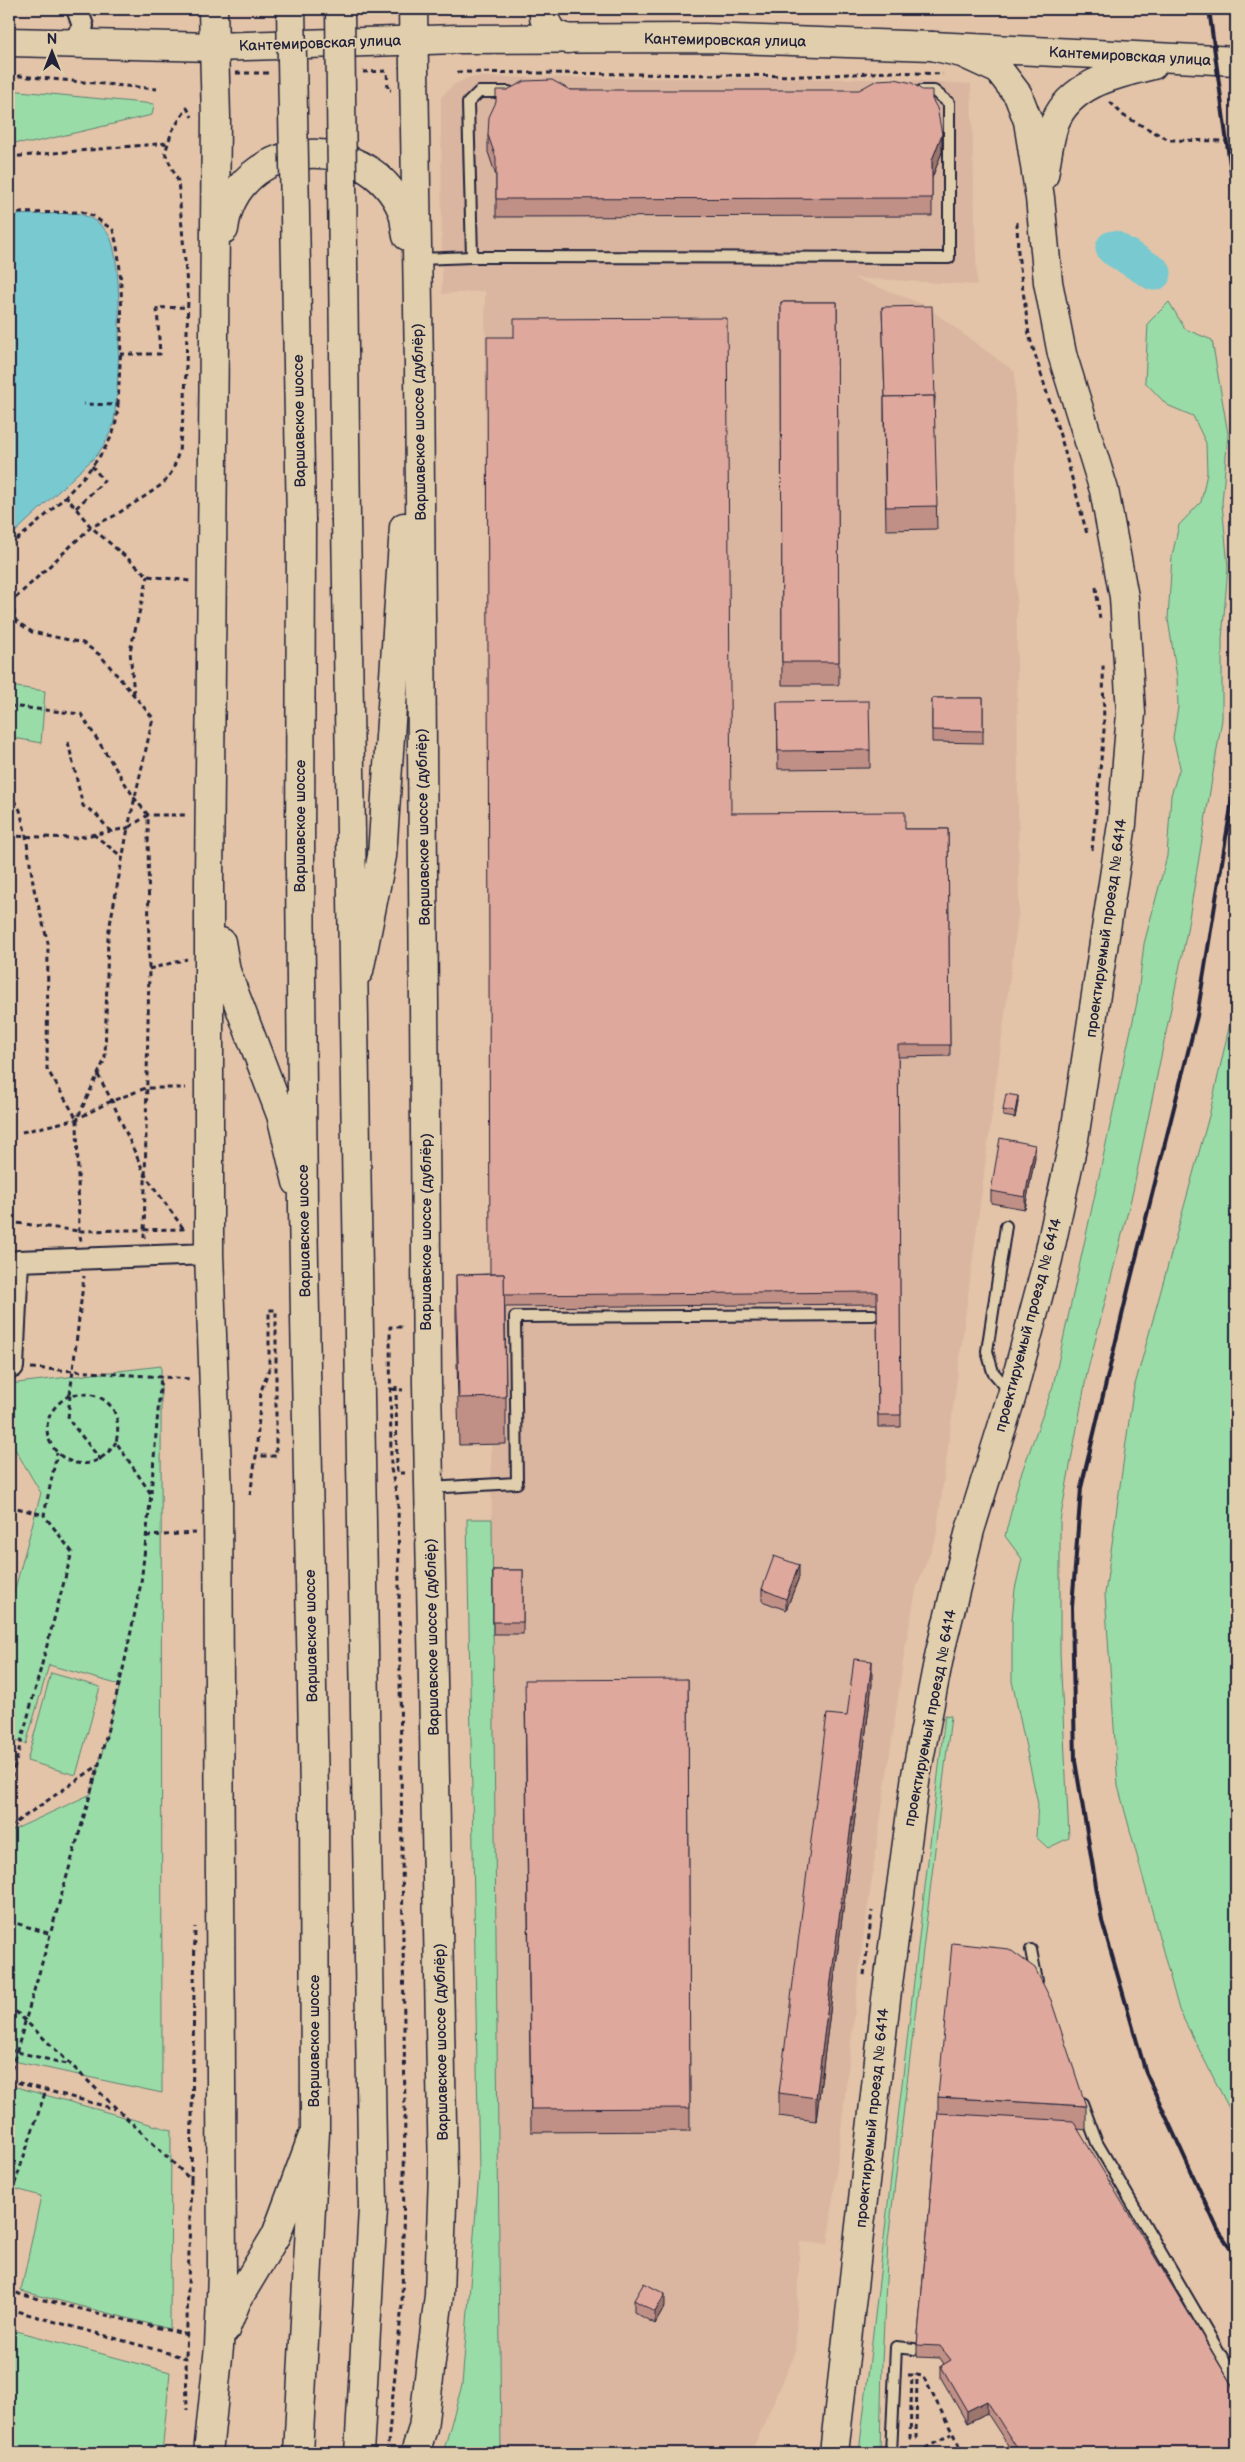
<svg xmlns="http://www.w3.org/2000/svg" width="1245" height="2462" viewBox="0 0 1245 2462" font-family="'Balsamiq Sans',sans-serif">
<rect width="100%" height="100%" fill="#e3c4a8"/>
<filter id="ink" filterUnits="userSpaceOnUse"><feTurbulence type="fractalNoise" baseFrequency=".02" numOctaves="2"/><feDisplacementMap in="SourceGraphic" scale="10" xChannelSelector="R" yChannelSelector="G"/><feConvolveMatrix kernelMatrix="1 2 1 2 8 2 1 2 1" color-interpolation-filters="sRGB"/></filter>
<g filter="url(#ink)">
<!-- built -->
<path fill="#dab6a0" d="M470,77L895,79L971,84L977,285L854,278L923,304L1015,372L1019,909L936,1538L917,1586L905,1649L862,1948L828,2244L800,2242L795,2354L751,2453H501L491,1445H459L456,1322H490L485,291L442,294L441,97L453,85Z"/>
<!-- green -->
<g fill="#9adca7" stroke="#5e7f71">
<path d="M9,90L154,104L152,115L31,143L9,142Z"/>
<path d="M1169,302L1185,329L1212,340L1228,434L1222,503L1228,567L1222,639V719L1186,936L1133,1191L1087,1373L1060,1521V1653L1069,1838L1048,1848L1036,1837L1038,1804L1012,1681V1620L1015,1589L1022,1559L1005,1536L1019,1480L1053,1386L1137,1002L1144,944L1167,856L1171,795L1180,767L1173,738L1178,707L1177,677L1168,619L1172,556L1179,525L1201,502L1207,473L1206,443L1193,416L1167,405L1145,382L1148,323Z"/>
<path d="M9,686L45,691L41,743L9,737Z"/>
<path d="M1236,997V2122L1179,2010L1118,1786L1105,1594L1133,1392L1209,1116Z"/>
<path d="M161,1366V1376L162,2093L9,2060V1832L91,1794L120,1685L49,1665L26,1744L9,1739V1611L41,1493L9,1439V1384Z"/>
<path d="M467,1519H492L501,2453H443L462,2385L479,2173Z"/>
<path d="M51,1673L100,1687L76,1775L27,1761Z"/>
<path d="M945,1715L951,1716L888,2241L882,2362L880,2453H859Z"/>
<path d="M9,2085L171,2130L170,2329L21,2291L41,2196L9,2187Z"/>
<path d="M9,2329L170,2372L162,2453H9Z"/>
</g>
<!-- water -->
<path fill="#78c9d0" stroke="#568694" d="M77,213C91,217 103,224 110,237C124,265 119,387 114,421C111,433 104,445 97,455L9,538V215Z"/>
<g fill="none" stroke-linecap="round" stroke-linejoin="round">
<!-- river -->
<path stroke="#78c9d0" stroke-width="35" d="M1113,248L1154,273"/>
<!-- lane casing -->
<g stroke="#22223b" stroke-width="14">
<g id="lane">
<path d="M472,257L468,103L479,92H509"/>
<path d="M419,259L472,257L949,258V103L934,91H921"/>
<path d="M1006,1226L987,1351L993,1372L1010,1392"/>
<path d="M429,1488L517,1483L515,1317L873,1315"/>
<path d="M1031,1950L1037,1981"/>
<path d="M1082,2103L1097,2143L1236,2381"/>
<path d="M891,2453L896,2347L914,2349"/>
</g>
</g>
<!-- street casing -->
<g stroke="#22223b" stroke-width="24">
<g id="street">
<path d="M59,44C71,41 78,38 83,26L77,9"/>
<path d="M9,1367H13L18,1261L209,1254"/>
</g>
</g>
<!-- secondary casing -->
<g stroke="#22223b" stroke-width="31">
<g id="secondary">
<path d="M413,9L419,366L427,1384L443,2173L439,2295L423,2428L415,2453"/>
<path d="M544,9V18L552,33L568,39"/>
<path d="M9,42L214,47L457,39L705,38L932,46L1236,61"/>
<path d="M1044,175C1047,158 1049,138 1055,122C1071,83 1117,74 1153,65"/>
<path d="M224,229C235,137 366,128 402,210C405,217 405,227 407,236"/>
<path d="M221,942L226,971L281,1115L297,1182"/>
<path d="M359,971L382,856L404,527"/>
<path d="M225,2330L237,2300L276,2235L312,2138"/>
<path d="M208,2453L219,2347L222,2273L218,1496L209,1254V882L216,117L213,9"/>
<path d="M834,2453L886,1999L916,1775L940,1652L970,1530L1012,1395L1048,1259L1074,1139L1122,824L1131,713L1124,597L1104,490L1062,354L1048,282L1040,198L1028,121L1018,95L999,70L962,53L932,46"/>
</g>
</g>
<!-- primary casing -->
<g stroke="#22223b" stroke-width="31">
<g id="primary">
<path d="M346,521L373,2209L359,2453"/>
<path d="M298,2453L315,2132L314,1794L303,1209L300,868L301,521"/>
</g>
</g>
<!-- path -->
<g stroke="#22223b" stroke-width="3" stroke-dasharray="5 4" stroke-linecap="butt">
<path d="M363,72L387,71L388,90H391"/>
<path d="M457,72L809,76L892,72L943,74"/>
<path d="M236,73H270"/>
<path d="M9,75L157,89"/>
<path d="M1110,102L1124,116L1169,140L1227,141"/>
<path d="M9,157L168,143"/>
<path d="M9,213L82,212L93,216L113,230C127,277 120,355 118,405"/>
<path d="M1017,222L1018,253L1029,335L1063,445L1087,534"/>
<path d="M120,354H160L157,308L188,307"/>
<path d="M65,495L91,527L148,576L190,581"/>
<path d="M76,508L104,481L92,466"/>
<path d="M9,545C41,523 96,471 112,435C116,426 117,415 118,405L84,404"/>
<path d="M1096,587L1100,620"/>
<path d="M9,604L91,527L114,516L147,495L164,483L173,470L179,451L185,401L188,297L178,181L165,153L172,131L187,108L192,117"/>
<path d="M134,694L130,651L148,576"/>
<path d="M9,706L81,714L135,799L148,815L149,969L144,1238"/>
<path d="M68,742L83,806L95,813L110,831"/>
<path d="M9,793L20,810L26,836L34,889L48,943L47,1069L77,1119"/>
<path d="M93,834L121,856"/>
<path d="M9,836L75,838L128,828L153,718L100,655L83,643L32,632L16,621L12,603"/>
<path d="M1092,850L1104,730L1103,664"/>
<path d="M149,969L187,959"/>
<path d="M98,1075L112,1101L145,1175L183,1228"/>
<path d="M22,1132L77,1119L107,1103L146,1088H186"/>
<path d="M9,1222L79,1231L183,1229L187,1227"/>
<path d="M81,1241L79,1231L77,1119L105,1059L108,935L128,828L148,815H187"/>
<path d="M31,1368L191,1379"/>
<path d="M396,1386L397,1473H405V1471"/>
<path d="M391,1389L403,1390"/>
<path d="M70,1395C11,1429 80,1499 116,1442"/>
<path d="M70,1395L68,1419L101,1460"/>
<path d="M151,1493L161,1376"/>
<path d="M250,1495L256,1456H276V1310H269V1369L261,1391L256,1456"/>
<path d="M9,1506L44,1515"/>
<path d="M146,1536L196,1533"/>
<path d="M9,1787L72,1552L44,1515L57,1453"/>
<path d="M9,1827L99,1765"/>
<path d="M9,1921L51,1934"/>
<path d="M864,1975L872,1911"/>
<path d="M9,2005L191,2180L186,2358"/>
<path d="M9,2050L71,2065"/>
<path d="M9,2078L99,1764L124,1665L141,1583L151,1494L116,1442C124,1408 103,1389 70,1395L84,1276"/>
<path d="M9,2080L115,2109"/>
<path d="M191,2180L195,1927"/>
<path d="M9,2201L46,2090"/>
<path d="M9,2288L19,2294L188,2335"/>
<path d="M9,2309L186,2358L187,2410"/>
<path d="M908,2375H912L910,2438H916L917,2375L923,2376L963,2453"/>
<path d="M387,2453L402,2305L405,2114L398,1501L391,1469L390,1327H404"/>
<path d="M917,2453L951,2434"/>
</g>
<!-- lane -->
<use href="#lane" stroke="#e1ceac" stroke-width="10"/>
<!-- street -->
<use href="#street" stroke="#e1ceac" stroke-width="20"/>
<!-- secondary -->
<use href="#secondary" stroke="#e1ceac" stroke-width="28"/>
<!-- primary -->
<use href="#primary" stroke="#e1ceac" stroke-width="28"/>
<!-- rail -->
<g stroke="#22223b" stroke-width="4">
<path d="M1209,9L1236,210"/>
<path d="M1236,776L1197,1016L1129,1286L1081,1488L1072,1607L1075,1761L1102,1921L1146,2073L1218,2230L1236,2256"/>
</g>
<!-- primary-bridge casing -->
<g stroke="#22223b" stroke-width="31" stroke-linecap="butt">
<g id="primary-bridge">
<path d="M291,9L301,521"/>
<path d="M340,9L346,521"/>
</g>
</g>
<!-- primary-bridge -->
<use href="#primary-bridge" stroke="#e1ceac" stroke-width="28"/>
</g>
<!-- wall -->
<g fill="#c09086" stroke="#22223b">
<path d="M570,90L932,99L942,152L932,178V216L496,217V176L488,152V135Z"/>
<path d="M781,302H837L839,685H782Z"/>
<path d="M882,307L935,398L934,416L937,529L886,530L884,421V397H885Z"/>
<path d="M932,698H983V743L932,742Z"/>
<path d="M777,702L870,750V768L778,769Z"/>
<path d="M731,813L905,829H948L950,1056L898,1057L901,1427H878L877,1304L505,1307L506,1397V1444L459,1445L456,1322V1275L490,1274Z"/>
<path d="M1018,1102L1015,1118L1003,1116V1110Z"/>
<path d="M1035,1157L1025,1209L991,1203V1191Z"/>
<rect x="493" y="1570" width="30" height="64"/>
<path d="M799,1577L786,1610L762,1601V1589Z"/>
<path d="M688,1679L690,2131L531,2132L525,1703Z"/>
<path d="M872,1684L816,2121L779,2116V2093L847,1716Z"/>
<path d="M938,2097L1086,2106V2130L1078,2129L1236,2453H1013L987,2413L967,2423L941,2378V2366L944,2364L940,2358L917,2357V2345L938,2113Z"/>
<path d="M634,2300L665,2306L655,2324L634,2312Z"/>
</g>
<!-- shaded-wall -->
<g fill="#9c766d" stroke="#22223b">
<path d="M942,134V152L932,178V160Z"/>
<path d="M1018,1096V1102L1015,1118V1112Z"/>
<path d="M1035,1145V1157L1025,1209V1197Z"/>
<path d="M799,1565V1577L786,1610V1599Z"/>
<path d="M872,1661V1684L816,2121V2098Z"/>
<path d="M665,2294V2306L655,2324V2312Z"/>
<path d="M987,2401V2413L967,2423V2411Z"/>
</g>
<!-- building -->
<g fill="#dfa89c" stroke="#22223b">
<path d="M895,79L912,83L922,90H932V99L937,108L942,134L932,160V198L496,199V158L488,135L489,117L496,102V90H507L525,81L552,80L570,90H859L877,80Z"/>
<path d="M781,302H837L839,662H782Z"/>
<path d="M932,306L935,398H934V396L885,397L882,307Z"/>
<path d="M727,318L731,813L905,812V829H948L950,1045H898L901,1415H878L877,1292L504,1295V1274H490L487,337H514V319Z"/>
<path d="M934,396L937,506L886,507L884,397Z"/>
<path d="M932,698H983V731L932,730Z"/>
<path d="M869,701L870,750L778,751L777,702Z"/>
<path d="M1006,1094L1018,1096L1015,1112L1003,1110Z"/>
<path d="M1000,1138L1035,1145L1025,1197L991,1191Z"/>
<path d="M504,1274L506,1397L459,1398L456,1275Z"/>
<path d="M774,1556L799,1565L786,1599L762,1589Z"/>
<rect x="493" y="1570" width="30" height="52"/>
<path d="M854,1659L872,1661L816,2098L779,2093L827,1714L847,1716Z"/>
<path d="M688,1679L690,2108L531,2109L525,1680Z"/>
<path d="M952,1943L1009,1949L1035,1968L1051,2000L1086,2106L938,2097Z"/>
<path d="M938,2113L1073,2121L1236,2392V2453H1020L987,2401L967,2411L941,2366L951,2360L940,2346L917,2345Z"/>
<path d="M644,2283L665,2294L655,2312L634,2300Z"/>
</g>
</g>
<g text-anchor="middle" stroke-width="4" stroke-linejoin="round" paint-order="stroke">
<!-- street labels -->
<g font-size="15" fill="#22223b" stroke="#e1ceac">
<text transform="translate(725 40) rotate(1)" y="5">Кантемировская улица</text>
<text transform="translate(320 43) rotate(-2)" y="5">Кантемировская улица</text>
<text transform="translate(1130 56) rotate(3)" y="5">Кантемировская улица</text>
<text transform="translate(299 421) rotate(-91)" y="5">Варшавское шоссе</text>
<text transform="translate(419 422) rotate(-91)" y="5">Варшавское шоссе (дублёр)</text>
<text transform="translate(300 826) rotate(-90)" y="5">Варшавское шоссе</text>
<text transform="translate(423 827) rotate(-91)" y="5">Варшавское шоссе (дублёр)</text>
<text transform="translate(1106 928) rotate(-82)" y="5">проектируемый проезд № 6414</text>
<text transform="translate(304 1231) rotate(-91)" y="5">Варшавское шоссе</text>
<text transform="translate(426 1232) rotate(-90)" y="5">Варшавское шоссе (дублёр)</text>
<text transform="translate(1028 1325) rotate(-75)" y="5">проектируемый проезд № 6414</text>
<text transform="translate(311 1636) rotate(-91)" y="5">Варшавское шоссе</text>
<text transform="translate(432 1637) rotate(-91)" y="5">Варшавское шоссе (дублёр)</text>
<text transform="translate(930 1718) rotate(-79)" y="5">проектируемый проезд № 6414</text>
<text transform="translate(314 2041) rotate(-90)" y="5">Варшавское шоссе</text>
<text transform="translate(441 2042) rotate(-91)" y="5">Варшавское шоссе (дублёр)</text>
<text transform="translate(872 2118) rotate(-84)" y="5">проектируемый проезд № 6414</text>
</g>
</g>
<!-- margin -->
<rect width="1245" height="2462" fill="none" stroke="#e1ceac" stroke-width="30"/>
<rect x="15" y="15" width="1215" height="2432" fill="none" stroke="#22223b" stroke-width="2" filter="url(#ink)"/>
<!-- north arrow -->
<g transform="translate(52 52)" stroke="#e1ceac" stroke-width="4" paint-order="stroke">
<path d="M0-4L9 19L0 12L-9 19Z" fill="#22223b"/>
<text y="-8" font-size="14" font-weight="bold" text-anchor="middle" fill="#22223b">N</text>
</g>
</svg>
